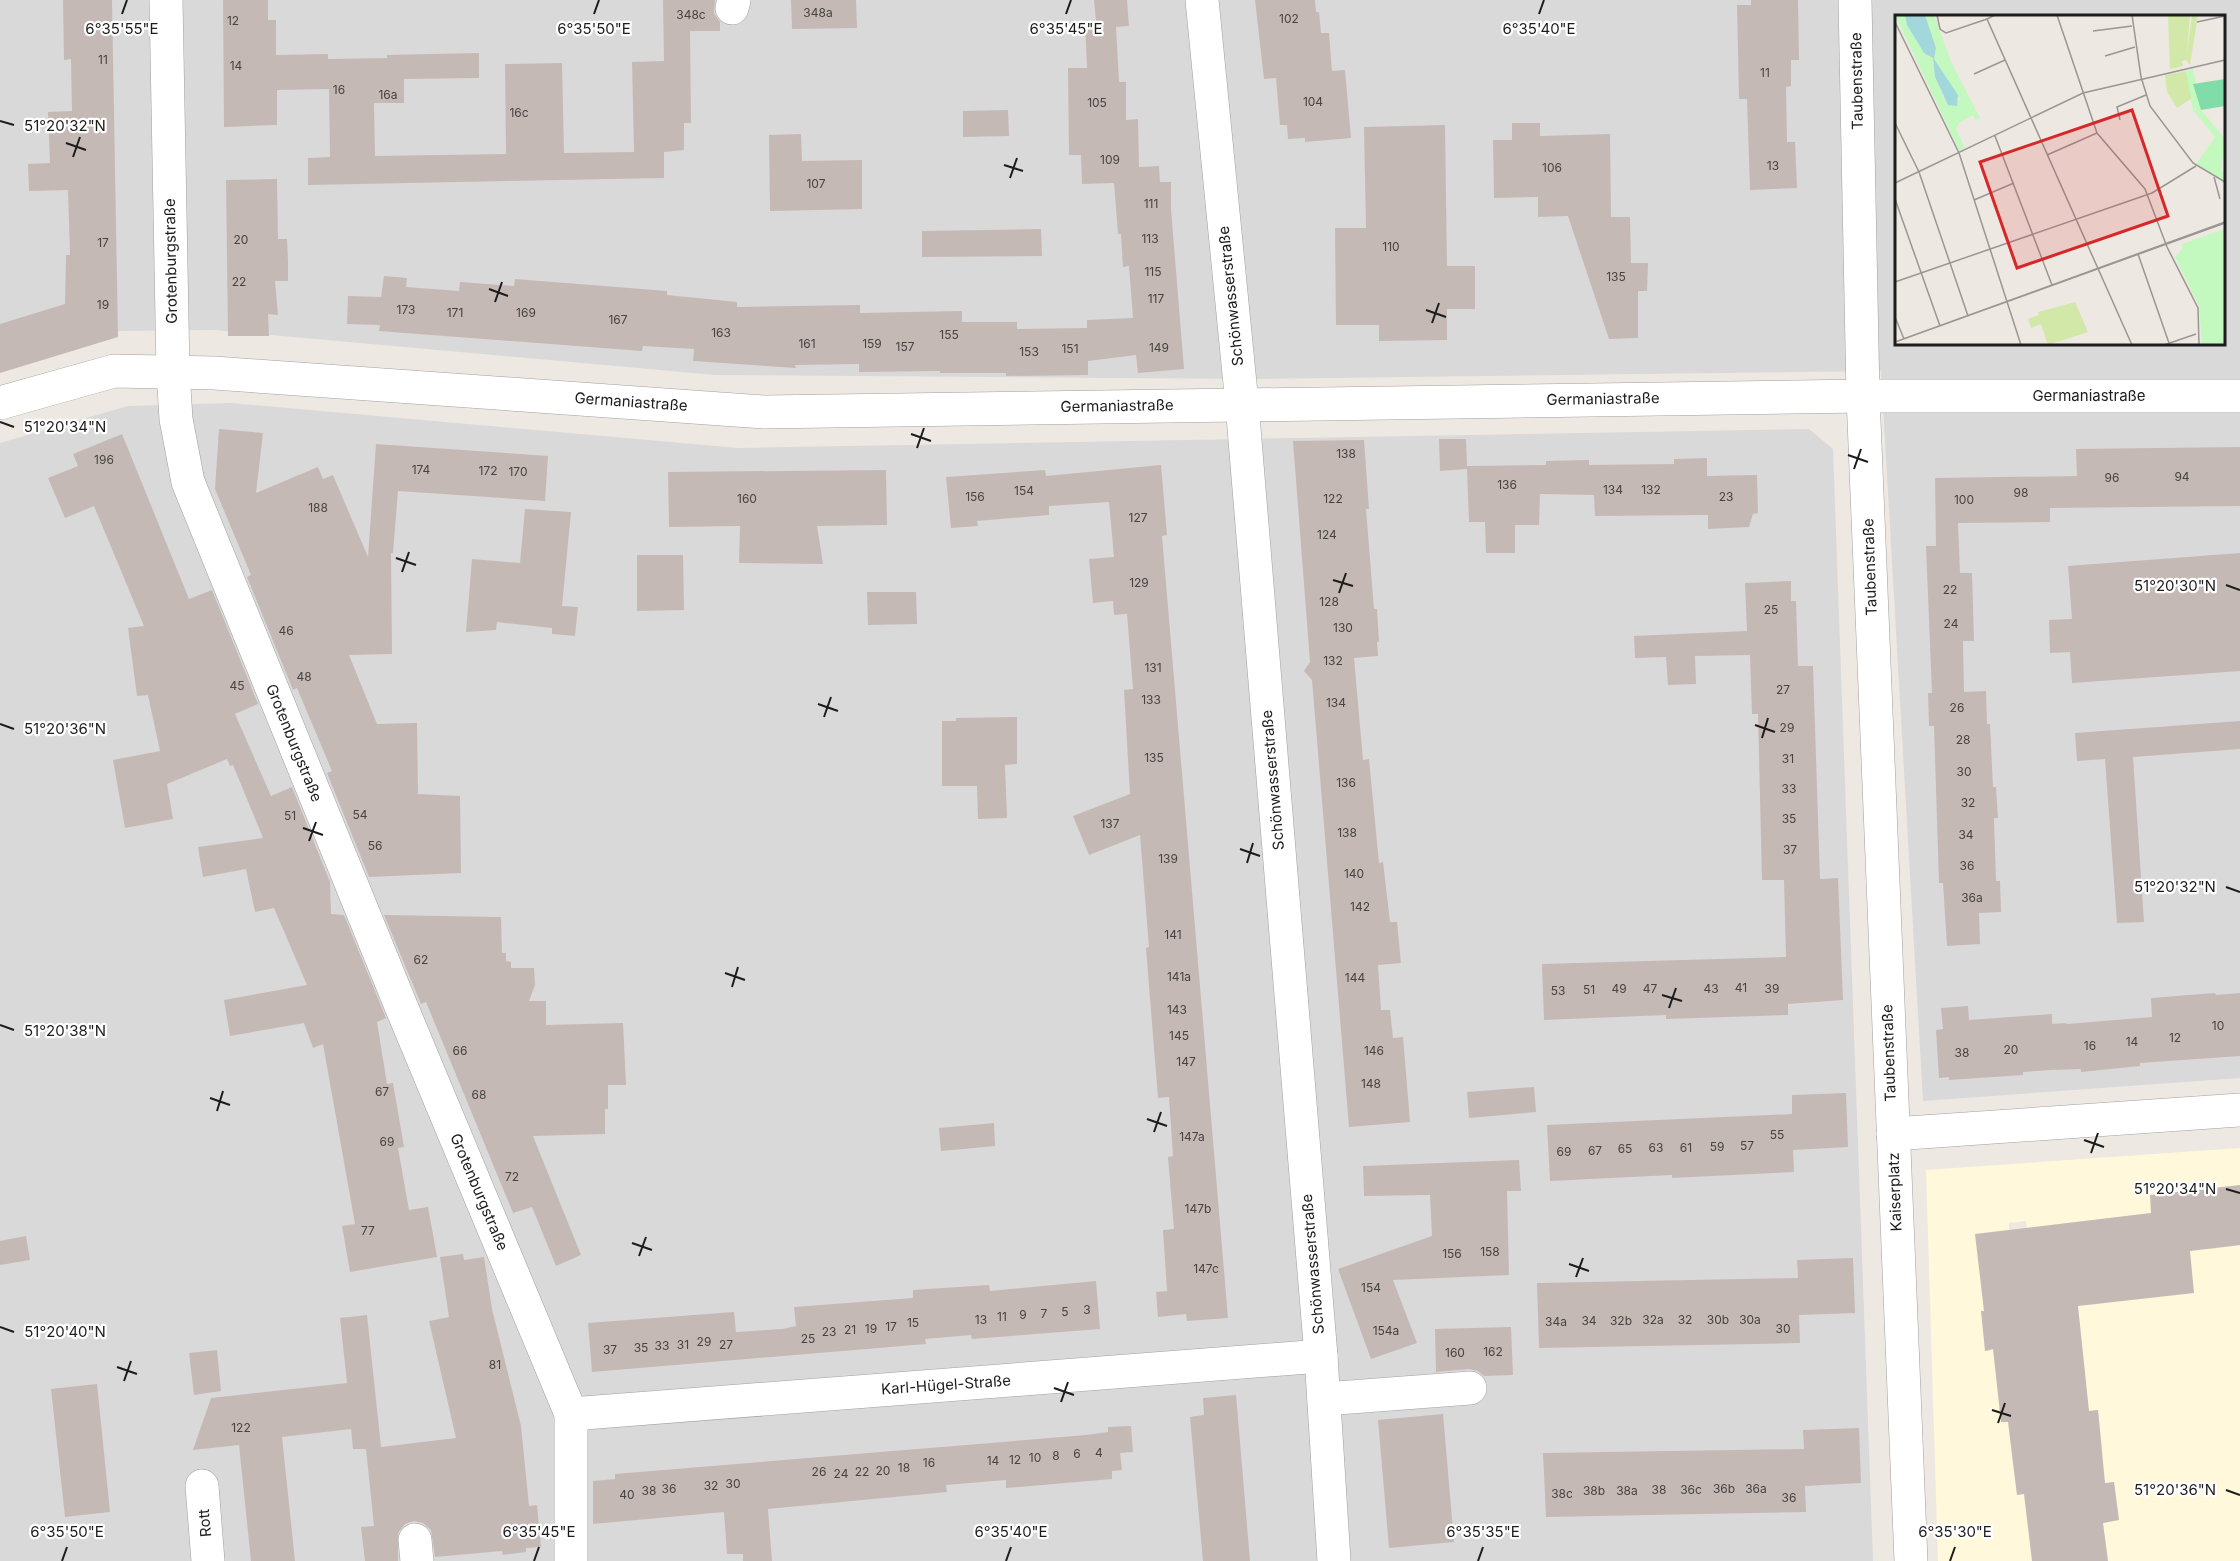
<svg xmlns="http://www.w3.org/2000/svg" width="2240" height="1561" viewBox="0 0 2240 1561" font-family="Inter,sans-serif">
<rect width="100%" height="100%" fill="#eee8e2"/>
<!-- residential -->
<g fill="#dad9d9" fill-rule="evenodd">
<path d="M0,0H2240V1078L1923,1101L1881,371L1253,379L715,375L215,330L120,331L0,370ZM1896,16H2224V344H1896Z"/>
<path d="M231,403L738,448L1809,429L1833,449L1873,1561H0V443L128,406Z"/>
</g>
<!-- education -->
<g fill="#fff8da">
<path d="M2240,1148V1185L2151,1213L2027,1228L2026,1221L2009,1223V1230L1975,1235L1995,1310L1981,1311L1986,1351L1999,1349L1997,1384L2001,1422L2015,1421L2012,1458L2017,1494L2031,1493L2032,1561H1938L1926,1170Z"/>
<path d="M2184,1245L2211,1249L2240,1245V1561H2108L2103,1523L2119,1520L2114,1483L2092,1485L2102,1448L2098,1410L2075,1413L2070,1377L2085,1375L2081,1338L2063,1307Z"/>
</g>
<!-- building -->
<g fill="#c5b9b5">
<path d="M63,0H112L118,337L0,373V324L65,304L66,255H70L68,190L29,191L28,164L50,163L48,112L72,111L71,59L64,60Z"/>
<path d="M223,0H268V20H276V55L328,54V59L387,58V55L479,53V78L404,79V103H374L375,156L506,154L505,64L562,63L564,153L634,152L632,62L664,61L663,0H715L714,13L720,22V31H690L691,123H684V150L664,152V178L308,185V158L330,157L329,89L277,90V125L224,127Z"/>
<path d="M791,0H856L857,28L792,29Z"/>
<path d="M1094,0H1127L1129,26L1116,27L1119,82H1126V120L1138,119L1139,167L1159,166L1160,182H1171V209L1184,369L1138,373L1136,355L1088,361V375L1006,376V373H940V371L859,372V364L795,365L796,368L693,361L694,349L643,346L642,351L379,331L380,325L347,324L348,296L381,297L384,276L407,278L406,287L459,291L460,282L514,286L515,279L667,291V295L737,302V307L860,305V313L962,311V322H1017V329L1087,328V320L1133,318L1129,266L1123,267L1121,234H1118L1114,183L1082,184L1081,155H1069L1068,68H1087L1085,22L1096,21Z"/>
<path d="M1255,0H1315L1316,12H1319L1321,33H1329L1332,71L1345,70L1351,138L1305,142V138L1288,139L1287,125H1280L1276,78L1264,79Z"/>
<path d="M1751,0H1798L1799,60H1791V86L1786,87L1787,142H1795L1797,188L1750,190L1747,99H1739L1737,5H1751Z"/>
<path d="M1008,110L1009,136L963,137V111Z"/>
<path d="M1512,123H1540V136L1610,134L1611,217H1630L1631,263H1648L1647,291H1638V338L1609,339L1568,216L1538,217V197L1494,198L1493,140H1512Z"/>
<path d="M1445,125L1447,266H1475V309H1447V340L1379,341V325H1336L1335,228H1366L1364,127Z"/>
<path d="M801,134L802,161L862,160V209L770,211L769,135Z"/>
<path d="M277,179L278,239H287L288,260V281H275L278,315L268,314L269,336H228L226,180Z"/>
<path d="M1041,229L1042,256L922,257V231Z"/>
<path d="M219,429L263,433L256,493L318,467L323,479L333,475L368,557L376,444L548,456L545,501L398,491L393,553H391L392,654L349,655L377,724L417,723L418,794L460,796L461,873L369,877L327,773L332,771L297,688L293,690L247,577L251,575L215,489Z"/>
<path d="M122,434L189,599L212,590L258,704L235,714L271,796L292,787L330,882L331,914L344,915L386,1018L377,1022L387,1084L393,1083L404,1147L398,1148L409,1210L428,1207L437,1257L350,1272L342,1226L355,1224L323,1044L313,1048L304,1023L230,1036L224,1000L307,985L274,908L255,912L246,869L203,877L198,847L263,838L233,765L230,766L227,759L167,784L173,819L125,828L113,760L160,751L148,695L137,696L128,628L144,626L94,506L65,518L48,478L78,466L73,454Z"/>
<path d="M1439,439H1466L1467,466L1546,465V461L1589,460V465L1674,464V459L1707,458V476L1757,475L1758,513L1753,514L1749,527L1708,529V515L1595,516L1594,495L1540,494L1539,525H1515V553H1486L1485,522H1469L1467,469L1440,471Z"/>
<path d="M1364,440L1369,509H1366L1374,609H1377L1379,642H1377L1378,656L1354,658L1363,760L1369,759L1379,863L1383,862L1390,922H1397L1401,963L1378,965L1381,1010H1390L1393,1038L1403,1037L1410,1122L1349,1127L1312,680L1304,671L1310,662L1293,441Z"/>
<path d="M2240,447V506L2050,508V522L1958,523L1960,573H1972L1974,641H1963L1964,692L1986,691L1987,724H1990L1993,787H1996L1998,818H1994L1995,850L1996,881H2000L2001,912L1979,913L1980,944L1947,946L1943,883H1939L1934,726H1929L1928,693H1932L1926,546H1936L1935,478L2077,476L2076,449Z"/>
<path d="M1161,465L1167,535L1162,536L1228,1318L1187,1321L1186,1314L1158,1317L1156,1292L1167,1291L1163,1230L1174,1229L1168,1157L1173,1156L1169,1097L1158,1098L1146,948L1149,947L1140,835L1089,855L1073,816L1130,794L1124,690L1133,689L1127,614L1114,615L1113,601L1093,603L1089,559L1114,557L1109,502L1049,506V515L977,521L978,526L951,528L946,477L1045,470L1046,476Z"/>
<path d="M886,470L887,525L817,526L823,564L739,563L740,526L669,527L668,472Z"/>
<path d="M525,509L571,512L562,606L578,607L575,636L552,634V628L497,622L496,630L466,632L472,559L520,563Z"/>
<path d="M2240,553V671L2072,683L2070,652L2050,653L2049,620L2072,619L2068,566Z"/>
<path d="M637,555H683L684,610L637,611Z"/>
<path d="M1791,581V601H1796L1798,666H1813L1820,879L1838,878L1843,1000L1788,1004V1015L1666,1019V1015L1544,1020L1542,964L1786,957L1784,880H1762L1758,714H1752L1750,655L1695,656L1696,684L1668,685L1666,657L1635,658L1634,636L1747,631L1745,583Z"/>
<path d="M867,592H916L917,624L868,625Z"/>
<path d="M1017,717V764L1005,765L1007,818L978,819L977,786H942V721H956V718Z"/>
<path d="M2240,721V749L2133,757L2144,922L2117,923L2105,759L2077,761L2075,733Z"/>
<path d="M384,915L501,917L502,953H506V961L511,962V968H534L535,985L529,1001H546V1025L623,1023L626,1085H608V1109H605V1134L533,1136L581,1255L556,1266L532,1207L513,1213L426,1002L421,1004Z"/>
<path d="M2215,993L2216,995L2240,993V1056L2140,1063V1066L2081,1072V1069L2051,1070L2023,1072V1075L1949,1080V1077L1939,1078L1936,1030L1943,1029L1941,1008L1968,1006L1969,1020L2052,1014V1024L2066,1023L2067,1024L2152,1017L2151,998Z"/>
<path d="M1534,1087L1536,1112L1469,1118L1467,1092Z"/>
<path d="M1846,1093L1848,1147L1793,1150L1794,1172L1672,1178V1175L1550,1181L1547,1125L1792,1114V1095Z"/>
<path d="M994,1123L995,1146L941,1151L939,1128Z"/>
<path d="M1519,1160L1521,1191H1507L1509,1275L1393,1280L1417,1343L1371,1359L1338,1269L1432,1236L1430,1195L1364,1196L1363,1166Z"/>
<path d="M2240,1185V1245L2190,1251L2194,1293L2078,1306L2089,1411L2098,1410L2105,1483L2114,1482L2119,1520L2103,1523L2108,1561H2032L2024,1494L2017,1495L2008,1422H2001L1993,1349L1985,1351L1981,1311H1984L1975,1234L2151,1213L2150,1195Z"/>
<path d="M26,1236L30,1260L0,1265V1241Z"/>
<path d="M463,1254L464,1260L484,1257L492,1309L521,1426L529,1506L537,1505L541,1547L526,1548V1552L503,1555L502,1551L435,1557L431,1530L423,1523L414,1521L405,1524L398,1533V1561H365L361,1527L374,1526L366,1449H353L351,1429L282,1437L295,1561H251L239,1445L193,1450L211,1398L347,1383L340,1318L367,1315L381,1447L456,1438L429,1321L449,1317L440,1257Z"/>
<path d="M1853,1258L1855,1313L1799,1315L1800,1343L1539,1348L1537,1283L1798,1278L1797,1260Z"/>
<path d="M1096,1281L1100,1329L972,1339L971,1335L925,1339L926,1344L592,1372L588,1323L734,1312L736,1332L782,1329L796,1326L794,1307L913,1298V1290L989,1285L990,1291Z"/>
<path d="M1511,1327L1513,1375L1484,1376L1478,1371L1469,1369L1436,1372L1435,1329Z"/>
<path d="M217,1350L221,1391L194,1395L189,1353Z"/>
<path d="M97,1384L110,1512L65,1517L51,1389Z"/>
<path d="M1236,1395L1250,1561H1203L1190,1417L1204,1415L1203,1398Z"/>
<path d="M1443,1414L1454,1542L1389,1548L1378,1420Z"/>
<path d="M1131,1426L1133,1452L1120,1453L1122,1470L1112,1471V1479L1006,1488V1480L946,1485L947,1492L768,1509L772,1561H743V1554H727L724,1512L593,1524V1481L615,1479V1474L1086,1435L1108,1432V1427Z"/>
<path d="M1859,1428L1861,1483L1805,1486L1806,1512L1546,1517L1543,1453L1804,1449L1803,1430Z"/>
</g>
<g fill="none" stroke-linecap="round" stroke-linejoin="round">
<!-- minor casing -->
<g stroke="#a0a0a0" stroke-width="34">
<g id="minor">
<path d="M166,0L173,372L176,419L188,482L401,1006L571,1414V1561"/>
<path d="M1202,0L1242,404L1321,1356L1334,1561"/>
<path d="M1855,0L1863,396L1911,1561"/>
<path d="M732,8L734,0"/>
<path d="M0,403L114,371L214,373L764,412L1863,396H2240"/>
<path d="M1893,1134L2240,1110"/>
<path d="M1324,1399L1470,1388"/>
<path d="M571,1414L1321,1356"/>
<path d="M202,1486L208,1561"/>
<path d="M415,1540L417,1561"/>
</g>
</g>
<!-- minor -->
<use href="#minor" stroke="#fff" stroke-width="33"/>
</g>
<!-- ticks -->
<path fill="none" stroke="#1c1c1c" stroke-width="2" d="M122,14L127,0M594,14L599,0M1066,14L1071,0M1539,14L1544,0M0,121L14,125M66,143L86,150M73,157L80,137M1004,165L1023,171M1010,178L1017,158M489,289L508,296M495,302L502,282M1426,310L1446,317M1432,323L1439,303M0,422L14,427M911,434L931,441M917,448L924,428M1848,455L1868,462M1854,469L1861,449M396,558L416,565M402,572L409,552M1333,580L1353,586M2226,585L2240,590M1339,593L1346,573M818,704L838,711M824,717L831,697M0,724L14,729M1755,725L1775,732M1762,738L1768,718M303,828L323,835M309,841L316,822M1240,849L1260,856M1247,863L1253,843M2226,887L2240,892M725,973L745,980M732,987L738,967M1662,995L1682,1001M1669,1008L1676,988M0,1025L14,1030M210,1098L230,1105M217,1111L223,1091M1147,1119L1167,1126M1154,1132L1161,1112M2084,1140L2104,1147M2091,1153L2098,1133M2226,1189L2240,1193M632,1243L652,1250M639,1256L646,1237M1569,1264L1589,1271M1576,1277L1583,1258M0,1327L14,1332M117,1367L137,1374M124,1381L131,1361M1054,1388L1074,1395M1061,1402L1068,1382M1992,1410L2011,1416M1998,1423L2005,1403M2226,1490L2240,1495M62,1561L67,1547M534,1561L539,1547M1006,1561L1011,1547M1478,1561L1483,1547M1950,1561L1955,1547"/>
<g text-anchor="middle" stroke-width="4.5" stroke-linejoin="round" paint-order="stroke">
<!-- number labels -->
<g font-size="12" fill="#464342">
<text x="818" y="17">348a</text>
<text x="691" y="19">348c</text>
<text x="1289" y="23">102</text>
<text x="233" y="25">12</text>
<text x="103" y="64">11</text>
<text x="236" y="70">14</text>
<text x="1765" y="77">11</text>
<text x="339" y="94">16</text>
<text x="388" y="99">16a</text>
<text x="1313" y="106">104</text>
<text x="1097" y="107">105</text>
<text x="519" y="117">16c</text>
<text x="1110" y="164">109</text>
<text x="1773" y="170">13</text>
<text x="1552" y="172">106</text>
<text x="816" y="188">107</text>
<text x="1151" y="208">111</text>
<text x="1150" y="243">113</text>
<text x="241" y="244">20</text>
<text x="103" y="247">17</text>
<text x="1391" y="251">110</text>
<text x="1153" y="276">115</text>
<text x="1616" y="281">135</text>
<text x="239" y="286">22</text>
<text x="1156" y="303">117</text>
<text x="103" y="309">19</text>
<text x="406" y="314">173</text>
<text x="455" y="317">171</text>
<text x="526" y="317">169</text>
<text x="618" y="324">167</text>
<text x="721" y="337">163</text>
<text x="949" y="339">155</text>
<text x="807" y="348">161</text>
<text x="872" y="348">159</text>
<text x="905" y="351">157</text>
<text x="1159" y="352">149</text>
<text x="1070" y="353">151</text>
<text x="1029" y="356">153</text>
<text x="1346" y="458">138</text>
<text x="104" y="464">196</text>
<text x="421" y="474">174</text>
<text x="488" y="475">172</text>
<text x="518" y="476">170</text>
<text x="2182" y="481">94</text>
<text x="2112" y="482">96</text>
<text x="1507" y="489">136</text>
<text x="1613" y="494">134</text>
<text x="1651" y="494">132</text>
<text x="1024" y="495">154</text>
<text x="2021" y="497">98</text>
<text x="975" y="501">156</text>
<text x="1726" y="501">23</text>
<text x="747" y="503">160</text>
<text x="1333" y="503">122</text>
<text x="1964" y="504">100</text>
<text x="318" y="512">188</text>
<text x="1138" y="522">127</text>
<text x="1327" y="539">124</text>
<text x="1139" y="587">129</text>
<text x="1950" y="594">22</text>
<text x="1329" y="606">128</text>
<text x="1771" y="614">25</text>
<text x="1951" y="628">24</text>
<text x="1343" y="632">130</text>
<text x="286" y="635">46</text>
<text x="1333" y="665">132</text>
<text x="1153" y="672">131</text>
<text x="304" y="681">48</text>
<text x="237" y="690">45</text>
<text x="1783" y="694">27</text>
<text x="1151" y="704">133</text>
<text x="1336" y="707">134</text>
<text x="1957" y="712">26</text>
<text x="1787" y="732">29</text>
<text x="1963" y="744">28</text>
<text x="1154" y="762">135</text>
<text x="1788" y="763">31</text>
<text x="1964" y="776">30</text>
<text x="1346" y="787">136</text>
<text x="1789" y="793">33</text>
<text x="1968" y="807">32</text>
<text x="360" y="819">54</text>
<text x="290" y="820">51</text>
<text x="1789" y="823">35</text>
<text x="1110" y="828">137</text>
<text x="1347" y="837">138</text>
<text x="1966" y="839">34</text>
<text x="375" y="850">56</text>
<text x="1790" y="854">37</text>
<text x="1168" y="863">139</text>
<text x="1967" y="870">36</text>
<text x="1354" y="878">140</text>
<text x="1972" y="902">36a</text>
<text x="1360" y="911">142</text>
<text x="1173" y="939">141</text>
<text x="421" y="964">62</text>
<text x="1179" y="981">141a</text>
<text x="1355" y="982">144</text>
<text x="1741" y="992">41</text>
<text x="1619" y="993">49</text>
<text x="1650" y="993">47</text>
<text x="1711" y="993">43</text>
<text x="1772" y="993">39</text>
<text x="1589" y="994">51</text>
<text x="1558" y="995">53</text>
<text x="1177" y="1014">143</text>
<text x="2218" y="1030">10</text>
<text x="1179" y="1040">145</text>
<text x="2175" y="1042">12</text>
<text x="2132" y="1046">14</text>
<text x="2090" y="1050">16</text>
<text x="2011" y="1054">20</text>
<text x="460" y="1055">66</text>
<text x="1374" y="1055">146</text>
<text x="1962" y="1057">38</text>
<text x="1186" y="1066">147</text>
<text x="1371" y="1088">148</text>
<text x="382" y="1096">67</text>
<text x="479" y="1099">68</text>
<text x="1777" y="1139">55</text>
<text x="1192" y="1141">147a</text>
<text x="387" y="1146">69</text>
<text x="1747" y="1150">57</text>
<text x="1717" y="1151">59</text>
<text x="1656" y="1152">63</text>
<text x="1686" y="1152">61</text>
<text x="1625" y="1153">65</text>
<text x="1595" y="1155">67</text>
<text x="1564" y="1156">69</text>
<text x="512" y="1181">72</text>
<text x="1198" y="1213">147b</text>
<text x="368" y="1235">77</text>
<text x="1490" y="1256">158</text>
<text x="1452" y="1258">156</text>
<text x="1206" y="1273">147c</text>
<text x="1371" y="1292">154</text>
<text x="1087" y="1314">3</text>
<text x="1065" y="1316">5</text>
<text x="1044" y="1318">7</text>
<text x="1023" y="1319">9</text>
<text x="1002" y="1321">11</text>
<text x="981" y="1324">13</text>
<text x="1653" y="1324">32a</text>
<text x="1685" y="1324">32</text>
<text x="1718" y="1324">30b</text>
<text x="1750" y="1324">30a</text>
<text x="1589" y="1325">34</text>
<text x="1621" y="1325">32b</text>
<text x="1556" y="1326">34a</text>
<text x="913" y="1327">15</text>
<text x="891" y="1331">17</text>
<text x="871" y="1333">19</text>
<text x="1783" y="1333">30</text>
<text x="850" y="1334">21</text>
<text x="1386" y="1335">154a</text>
<text x="829" y="1336">23</text>
<text x="808" y="1343">25</text>
<text x="704" y="1346">29</text>
<text x="683" y="1349">31</text>
<text x="726" y="1349">27</text>
<text x="662" y="1350">33</text>
<text x="641" y="1352">35</text>
<text x="610" y="1354">37</text>
<text x="1493" y="1356">162</text>
<text x="1455" y="1357">160</text>
<text x="495" y="1369">81</text>
<text x="241" y="1432">122</text>
<text x="1099" y="1457">4</text>
<text x="1077" y="1458">6</text>
<text x="1056" y="1460">8</text>
<text x="1035" y="1462">10</text>
<text x="1015" y="1464">12</text>
<text x="993" y="1465">14</text>
<text x="929" y="1467">16</text>
<text x="904" y="1472">18</text>
<text x="883" y="1475">20</text>
<text x="819" y="1476">26</text>
<text x="862" y="1476">22</text>
<text x="841" y="1478">24</text>
<text x="733" y="1488">30</text>
<text x="711" y="1490">32</text>
<text x="669" y="1493">36</text>
<text x="1724" y="1493">36b</text>
<text x="1756" y="1493">36a</text>
<text x="1659" y="1494">38</text>
<text x="1691" y="1494">36c</text>
<text x="649" y="1495">38</text>
<text x="1594" y="1495">38b</text>
<text x="1627" y="1495">38a</text>
<text x="1562" y="1498">38c</text>
<text x="627" y="1499">40</text>
<text x="1789" y="1502">36</text>
</g>
<!-- street labels -->
<g font-size="15" fill="#1c1c1c" stroke="#fff">
<text transform="translate(1857 81) rotate(-91)" y="5">Taubenstraße</text>
<text transform="translate(171 261) rotate(-91)" y="5">Grotenburgstraße</text>
<text transform="translate(1231 296) rotate(-96)" y="5">Schönwasserstraße</text>
<text x="2089" y="401">Germaniastraße</text>
<text transform="translate(1603 399) rotate(-1)" y="5">Germaniastraße</text>
<text transform="translate(631 402) rotate(4)" y="5">Germaniastraße</text>
<text transform="translate(1117 406) rotate(-1)" y="5">Germaniastraße</text>
<text transform="translate(1870 567) rotate(-92)" y="5">Taubenstraße</text>
<text transform="translate(294 743) rotate(68)" y="5">Grotenburgstraße</text>
<text transform="translate(1273 780) rotate(-95)" y="5">Schönwasserstraße</text>
<text transform="translate(1889 1053) rotate(-92)" y="5">Taubenstraße</text>
<text transform="translate(479 1192) rotate(67)" y="5">Grotenburgstraße</text>
<text transform="translate(1895 1192) rotate(-92)" y="5">Kaiserplatz</text>
<text transform="translate(1313 1264) rotate(-95)" y="5">Schönwasserstraße</text>
<text transform="translate(946 1385) rotate(-4)" y="5">Karl-Hügel-Straße</text>
<text transform="translate(205 1523) rotate(-95)" y="5">Rott</text>
</g>
</g>
<!-- overview -->
<g transform="translate(1895 15)">
<rect width="330" height="330" fill="#eee8e2"/>
<path d="M273,0H295L292,38L297,0H303L295,50L291,45L287,46L288,51L275,54ZM291,56L297,83L282,93L272,77L270,60ZM180,287L193,317L153,330L146,309L136,313L133,304L144,300L143,297Z" fill="#d2e8a8"/>
<path d="M0,0H10L12,10L29,38L38,43L40,62L50,85H65L39,44L41,33L30,0H39L56,47L85,103L81,105L78,100L64,108L61,114L70,133L64,135ZM298,54L306,95L330,124L326,157L330,156V166L301,149L320,122L298,95L291,56ZM330,214V330H307L304,291L280,242L288,233L287,229Z" fill="#c3f8be"/>
<path d="M330,64V91L306,95L298,69Z" fill="#80dda9"/>
<path d="M10,0H30L41,33L39,44L63,80L62,91L53,90L40,62L38,43L29,38L12,10Z" fill="#a2d8db"/>
<path fill="none" stroke="#9a9693" stroke-width="1.5" d="M42,0L45,14L51,18L92,4M100,0L92,4L237,330M162,0L202,118L250,174L272,232L303,293L304,330M237,0L246,62L255,91L298,148L330,167M0,7L64,138L126,330M302,7L330,1M198,16L237,11M210,41L240,32M79,59L110,45M225,105L222,92L251,80M0,108L24,157L73,301M100,121L157,270M152,140L202,118M319,162L325,184M0,168L188,78L330,45M0,184L45,311M79,185L119,168M243,239L274,328M0,267L257,178L301,151M0,302L9,324M0,327L330,208M0,327L330,207M269,330L301,319"/>
<path fill="#d62828" fill-opacity="0.15" stroke="#d62828" stroke-width="3" d="M237,95L273,201L122,253L85,147Z"/>
<rect width="330" height="330" fill="none" stroke="#1c1c1c" stroke-width="3"/>
</g>
<g font-size="15" text-anchor="middle" fill="#1c1c1c" stroke="#fff" stroke-width="4.5" stroke-linejoin="round" paint-order="stroke">
<text x="122" y="34">6°35'55"E</text>
<text x="594" y="34">6°35'50"E</text>
<text x="1066" y="34">6°35'45"E</text>
<text x="1539" y="34">6°35'40"E</text>
<text x="65" y="131">51°20'32"N</text>
<text x="65" y="432">51°20'34"N</text>
<text x="2175" y="591">51°20'30"N</text>
<text x="65" y="734">51°20'36"N</text>
<text x="2175" y="892">51°20'32"N</text>
<text x="65" y="1036">51°20'38"N</text>
<text x="2175" y="1194">51°20'34"N</text>
<text x="65" y="1337">51°20'40"N</text>
<text x="2175" y="1495">51°20'36"N</text>
<text x="67" y="1537">6°35'50"E</text>
<text x="539" y="1537">6°35'45"E</text>
<text x="1011" y="1537">6°35'40"E</text>
<text x="1483" y="1537">6°35'35"E</text>
<text x="1955" y="1537">6°35'30"E</text>
</g>
</svg>
